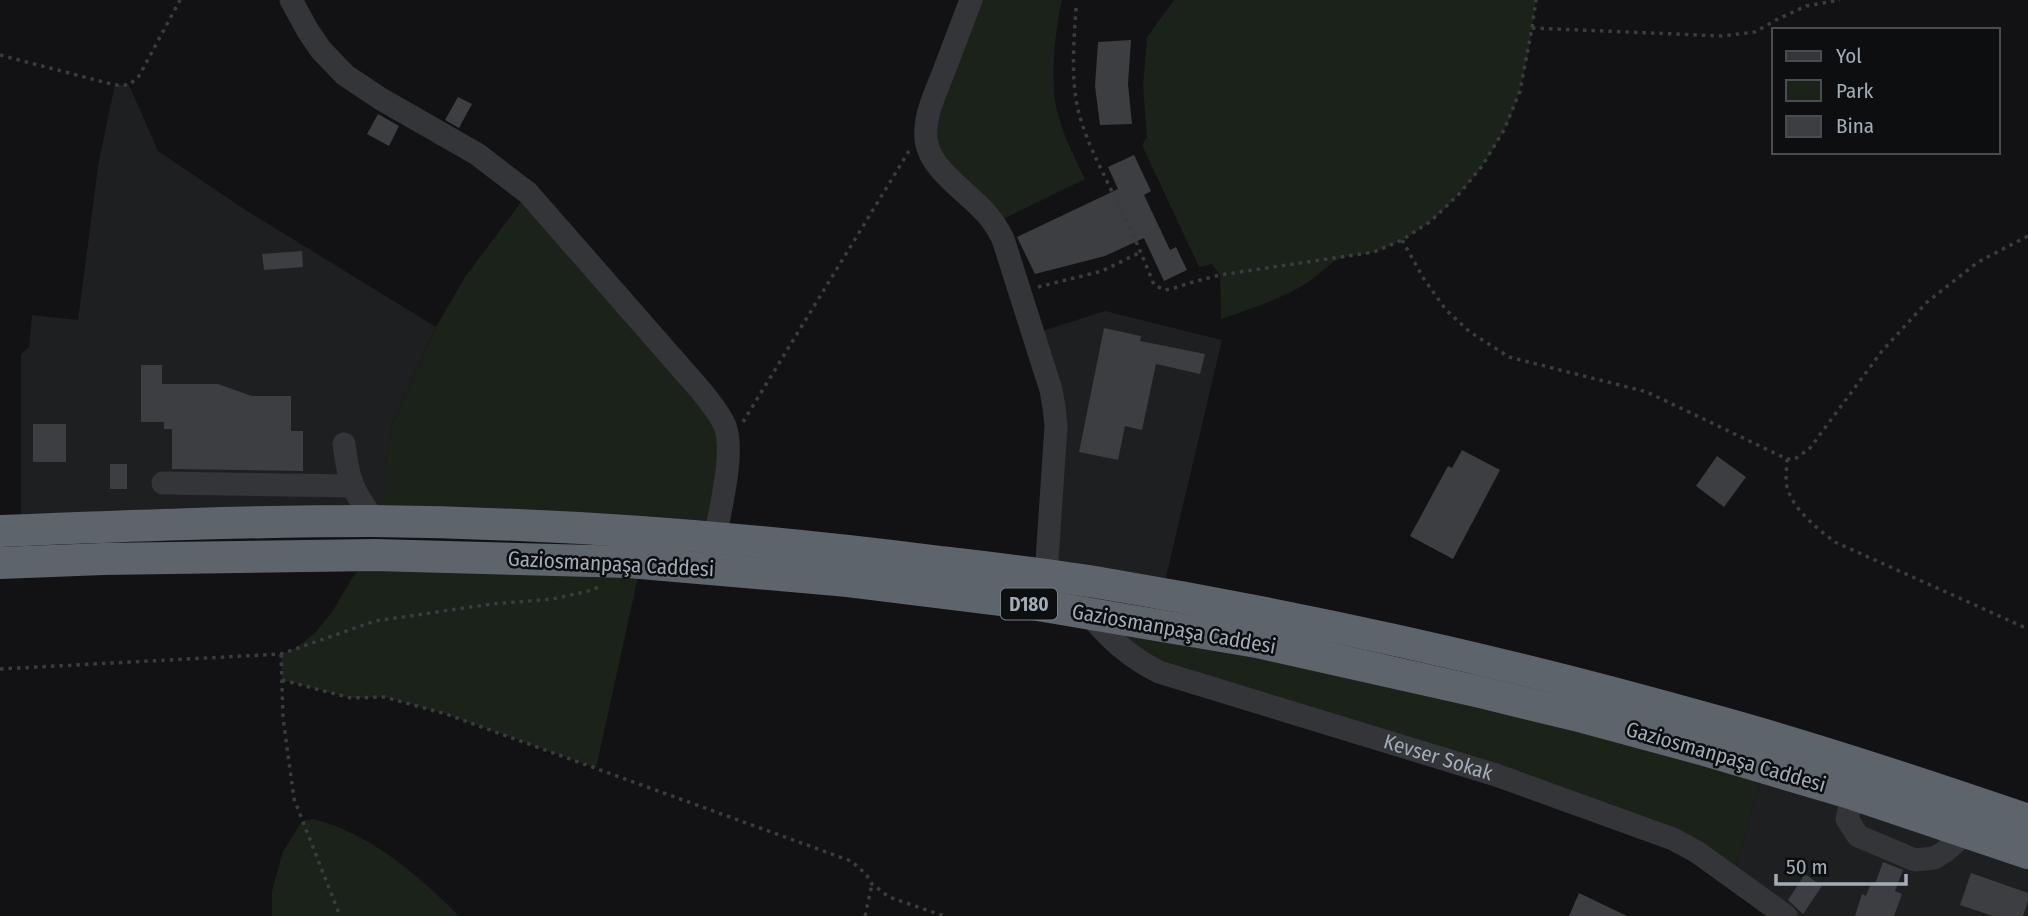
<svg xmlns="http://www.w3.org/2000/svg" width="2028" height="916" viewBox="0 0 2028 916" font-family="'Fira Sans Condensed',sans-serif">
<rect width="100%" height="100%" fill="#121214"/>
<!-- built -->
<g fill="#1e1f21">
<path d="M115,85H129L158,151L247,211L436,327L392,424L385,468V522L21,530V354L29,347L32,315L78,320L99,160Z"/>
<path d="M1105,311L1222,340L1162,594L1046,575L1056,426L1033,334Z"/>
<path d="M1764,767L2028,853V916H1786L1733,877Z"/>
</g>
<!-- green -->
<g fill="#1a221a">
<path d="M971,0H1062C1055,30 1049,84 1058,114C1064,137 1075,158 1085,179L995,223L947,177L926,122Z"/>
<path d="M1174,0H1536C1532,30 1528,60 1520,89C1505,147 1453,214 1400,241C1391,245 1381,250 1371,253C1361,255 1348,255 1339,259C1327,265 1317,277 1305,284C1280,300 1249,309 1221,319L1220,275L1212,264L1199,267L1142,145L1147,137L1143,85L1147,37Z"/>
<path d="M528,193L726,428L715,538L385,522V468L392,424L436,327L465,277Z"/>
<path d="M375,555L641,563L596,768L446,714L384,697L351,698L282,680L281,654L296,648L315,633L332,612L354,575Z"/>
<path d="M1101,629L1257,642L1764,767L1733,877L1694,850L1159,672Z"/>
<path d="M314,819C325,823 336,825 345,830C388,849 426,883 459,916H272V891L283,852L302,821Z"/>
</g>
<!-- building -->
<g fill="#3c3e42">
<path d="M1131,40L1128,84L1132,124L1100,125L1095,86L1098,42Z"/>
<path d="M458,97L472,104L459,128L445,120Z"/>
<path d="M378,114L399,126L389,146L367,134Z"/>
<path d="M1134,155L1151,191L1144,195L1170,250L1176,247L1187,270L1164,281L1144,238L1105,256L1035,274L1017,237L1118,189L1108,167Z"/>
<path d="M302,251L303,267L264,270L262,254Z"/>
<path d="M1104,328L1141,336L1140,341L1205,354L1200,374L1156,364L1142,430L1125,426L1118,460L1079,452Z"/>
<path d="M141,365H162V384H218L252,396H291V431H303V471L172,469V429H164V422H141Z"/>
<rect x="33" y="424" width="33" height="38"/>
<path d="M1462,450L1500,470L1453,559L1410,536L1448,466L1452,468Z"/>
<path d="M1717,456L1746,477L1724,507L1696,486Z"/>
<rect x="110" y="464" width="17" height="25"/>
<path d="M1883,862L1903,870L1895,891L1902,894L1894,916H1855L1862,894L1866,896L1871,883L1875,884Z"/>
<path d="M1971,873L2028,893V901L2023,916H1993L1960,905Z"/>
<path d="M1805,874L1822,886L1803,914L1788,900Z"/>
<path d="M1579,893L1627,916H1569Z"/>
</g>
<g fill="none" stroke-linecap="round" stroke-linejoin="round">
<!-- path -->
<g stroke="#393c40" stroke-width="3.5" stroke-dasharray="3.5 5" stroke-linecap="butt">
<path d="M1076,8C1074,40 1071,73 1077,105C1084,138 1100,166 1114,196C1129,225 1142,254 1154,285L1165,290L1174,288L1193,282L1220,275L1374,252L1402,240L1431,221L1459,194L1482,166L1504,130L1520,91L1532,28L1536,0"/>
<path d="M1532,28L1722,36L1755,32L1776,20L1806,6L1840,0"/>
<path d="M0,55L115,85H129L139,76L180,0"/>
<path d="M1402,240L1424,279L1446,310L1470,332L1509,357L1647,392L1787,459H1795L1810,448L1882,351L1926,303L1978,262L2028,236"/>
<path d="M1038,287L1102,271L1141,252"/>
<path d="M743,422L909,151"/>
<path d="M1787,459C1787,468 1785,479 1787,487C1794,511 1817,528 1835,542L2028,629"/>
<path d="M281,654L283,718L294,799L340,916"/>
<path d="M0,669L281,654L375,621L492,604L553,599L593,590L601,585"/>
<path d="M282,680L351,698L384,697L446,714L851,861L866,874L872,884L889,897L944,916"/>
<path d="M865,916L872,884"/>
</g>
<!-- minor -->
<g stroke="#333539" stroke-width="23">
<path d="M291,0L308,31L321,50L345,75L381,99L477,154L528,193L703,393C711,404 720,414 725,426C735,452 720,510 715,538"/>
<path d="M971,0C962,24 953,47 944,71C936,92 924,115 926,138C927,153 936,165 946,175C969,199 988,208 1003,239L1051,390L1054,407L1056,426L1046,575"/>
<path d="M344,444C349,483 352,490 375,521"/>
<path d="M163,483L351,486"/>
<path id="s1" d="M1088,613C1109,638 1129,657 1159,672L1496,775L1673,839L1697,852L1786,916"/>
<path d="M1853,794L1847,819L1858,836L1915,860L1934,858L1944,852L1967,832"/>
</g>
<!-- highway -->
<g stroke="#5e646b" stroke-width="32">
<path d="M0,531C124,526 249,521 373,521C563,523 753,538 941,562C992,568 1044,574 1095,582C1303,617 1509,662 1712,720C1818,749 1923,784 2028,820"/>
<path d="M0,563L103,559L375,555L629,562L848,581L1032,604L1257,642L1480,692L1583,717L1701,749L1853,794L2028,853"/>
</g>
</g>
<g text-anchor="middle" stroke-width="5" stroke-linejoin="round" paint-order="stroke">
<!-- shield labels -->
<rect fill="#0d0e0f" stroke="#757d84" stroke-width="2" x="1001" y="588.5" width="56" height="31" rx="5"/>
<g font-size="19" font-weight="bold" fill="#a2acb6">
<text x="1029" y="611">D180</text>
</g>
<!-- street labels -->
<g font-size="21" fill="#a2acb6" stroke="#0d0e0f">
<text transform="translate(611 564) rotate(3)" y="7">Gaziosmanpaşa Caddesi</text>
<text transform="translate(1174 629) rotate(10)" y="7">Gaziosmanpaşa Caddesi</text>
<text transform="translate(1726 757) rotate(16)" y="7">Gaziosmanpaşa Caddesi</text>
<text dy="7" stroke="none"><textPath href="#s1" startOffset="385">Kevser Sokak</textPath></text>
</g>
</g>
<!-- legend -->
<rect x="1772" y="28" width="228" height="126" fill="#0d0e0f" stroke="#494d52" stroke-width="2"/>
<rect x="1786" y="51" width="35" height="10" fill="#333539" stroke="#494d52" stroke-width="2"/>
<text x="1836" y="63" font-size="21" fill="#a2acb6">Yol</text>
<rect x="1786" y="80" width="35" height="21" fill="#1a221a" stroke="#494d52" stroke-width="2"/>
<text x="1836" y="98" font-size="21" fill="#a2acb6">Park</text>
<rect x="1786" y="116" width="35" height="21" fill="#3c3e42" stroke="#494d52" stroke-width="2"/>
<text x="1836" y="133" font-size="21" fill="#a2acb6">Bina</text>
<!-- scale -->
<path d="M1776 874v10h130v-10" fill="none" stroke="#a2acb6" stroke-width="3.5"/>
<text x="1786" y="874" font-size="21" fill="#a2acb6" stroke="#0d0e0f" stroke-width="5" paint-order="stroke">50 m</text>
</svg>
